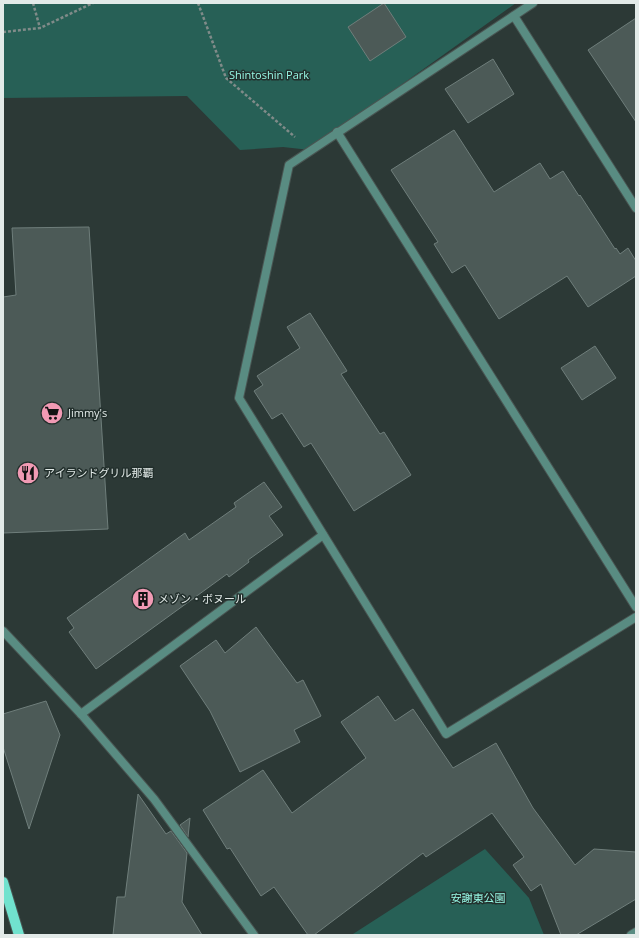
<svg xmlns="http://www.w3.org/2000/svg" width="639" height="938" viewBox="0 0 639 938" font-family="'Open Sans','Noto Sans JP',sans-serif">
<rect width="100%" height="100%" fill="#2c3936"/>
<!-- green -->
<g fill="#276056">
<path d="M3,3H516L310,150L283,147L240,150L187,96L3,98Z"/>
<path d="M485,849L529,898L544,935L353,934Z"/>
</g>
<!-- building -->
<g fill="#4c5a57" stroke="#6f7e7b">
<path d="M384,3L406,37L370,61L348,27Z"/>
<path d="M636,18V122L588,50Z"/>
<path d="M493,59L514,94L468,123L445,89Z"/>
<path d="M454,130L494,192L540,163L550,179L563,171L579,196L580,195L615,249L616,248L620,254L628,248L636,261V276L588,307L567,276L499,319L465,265L452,273L434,244L438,242L391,170Z"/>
<path d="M89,227L108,529L3,533V297L16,295L12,228Z"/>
<path d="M310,313L347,371L341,374L380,434L384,432L411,475L354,511L311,443L304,447L282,413L272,419L254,391L263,385L257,376L300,348L287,327Z"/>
<path d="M595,346L616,378L582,400L561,368Z"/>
<path d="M264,482L282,507L269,516L283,535L248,560L249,562L229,577L227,574L96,669L69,632L74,628L67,618L185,533L189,540L236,507L234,503Z"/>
<path d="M256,627L297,683L303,680L321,716L294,730L300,742L240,772L210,711L180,666L216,640L225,653Z"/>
<path d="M378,696L395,721L413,709L453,768L496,743L533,808L575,865L594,849L636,852V899L576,935H561L541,884L531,891L513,865L524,857L492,813L426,857L423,853L314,935H308L274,887L261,896L230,848L227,849L203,810L263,770L292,813L366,758L341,722Z"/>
<path d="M46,701L60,735L29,829L3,747V714Z"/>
<path d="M138,794L166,834L171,831L187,853L182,902L202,935H113L117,897H125Z"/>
<path d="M190,818L188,837L180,825Z"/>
</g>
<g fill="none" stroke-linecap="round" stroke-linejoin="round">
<!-- street casing -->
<g stroke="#495552" stroke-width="10">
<g id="street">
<path d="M533,3L289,165L239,398L446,734L636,617"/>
<path d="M514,16L636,208"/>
<path d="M337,132L636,607"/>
<path d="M3,631L81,714L154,799L254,935"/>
<path d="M81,714L323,535"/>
<path d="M631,935L636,932"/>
</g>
</g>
<!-- primary casing -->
<g stroke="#495552" stroke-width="12">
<path id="primary" d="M3,882L19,935"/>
</g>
<!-- path -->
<g stroke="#808b89" stroke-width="2.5" stroke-dasharray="3 2" stroke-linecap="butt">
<path d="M33,3L40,28"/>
<path d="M198,3L226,78L295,137"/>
<path d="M3,32L40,28L93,3"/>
</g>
<!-- street -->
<use href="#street" stroke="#598c82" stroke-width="8"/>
<!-- primary -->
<use href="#primary" stroke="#71e2ce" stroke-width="10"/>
</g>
<!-- icons -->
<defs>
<g id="supermarket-disc" transform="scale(1.15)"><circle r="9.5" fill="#f19ab4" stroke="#222f2c"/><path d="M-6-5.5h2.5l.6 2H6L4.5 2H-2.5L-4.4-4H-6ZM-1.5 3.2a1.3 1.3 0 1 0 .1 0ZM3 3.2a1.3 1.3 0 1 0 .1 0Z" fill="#111"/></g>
<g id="restaurant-disc" transform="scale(1.15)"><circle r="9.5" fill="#f19ab4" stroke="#222f2c"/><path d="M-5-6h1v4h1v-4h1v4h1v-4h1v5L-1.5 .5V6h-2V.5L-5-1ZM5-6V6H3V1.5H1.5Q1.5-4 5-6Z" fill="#111"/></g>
<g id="building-disc" transform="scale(1.15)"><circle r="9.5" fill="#f19ab4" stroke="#222f2c"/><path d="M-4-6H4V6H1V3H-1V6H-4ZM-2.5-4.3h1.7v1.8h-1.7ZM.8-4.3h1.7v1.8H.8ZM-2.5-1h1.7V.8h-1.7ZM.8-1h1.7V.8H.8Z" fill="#111"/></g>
</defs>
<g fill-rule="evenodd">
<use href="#supermarket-disc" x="52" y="413"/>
<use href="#restaurant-disc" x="28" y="473"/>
<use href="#building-disc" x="143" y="599"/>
</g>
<g text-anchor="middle" stroke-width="3" stroke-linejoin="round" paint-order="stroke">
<!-- park labels -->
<g font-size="11" fill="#97f9e6" stroke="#222f2c">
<text x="269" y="79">Shintoshin Park</text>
<text x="478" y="902">安謝東公園</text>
</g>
<!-- poi labels -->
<g font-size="11" fill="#e2eae8" stroke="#222f2c" text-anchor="start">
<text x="68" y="417">Jimmy's</text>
<text x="44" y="477">アイランドグリル那覇</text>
<text x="158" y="603">メゾン・ボヌール</text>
</g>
</g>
<!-- border -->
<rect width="639" height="938" fill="none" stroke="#e2eae8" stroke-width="8"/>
</svg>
